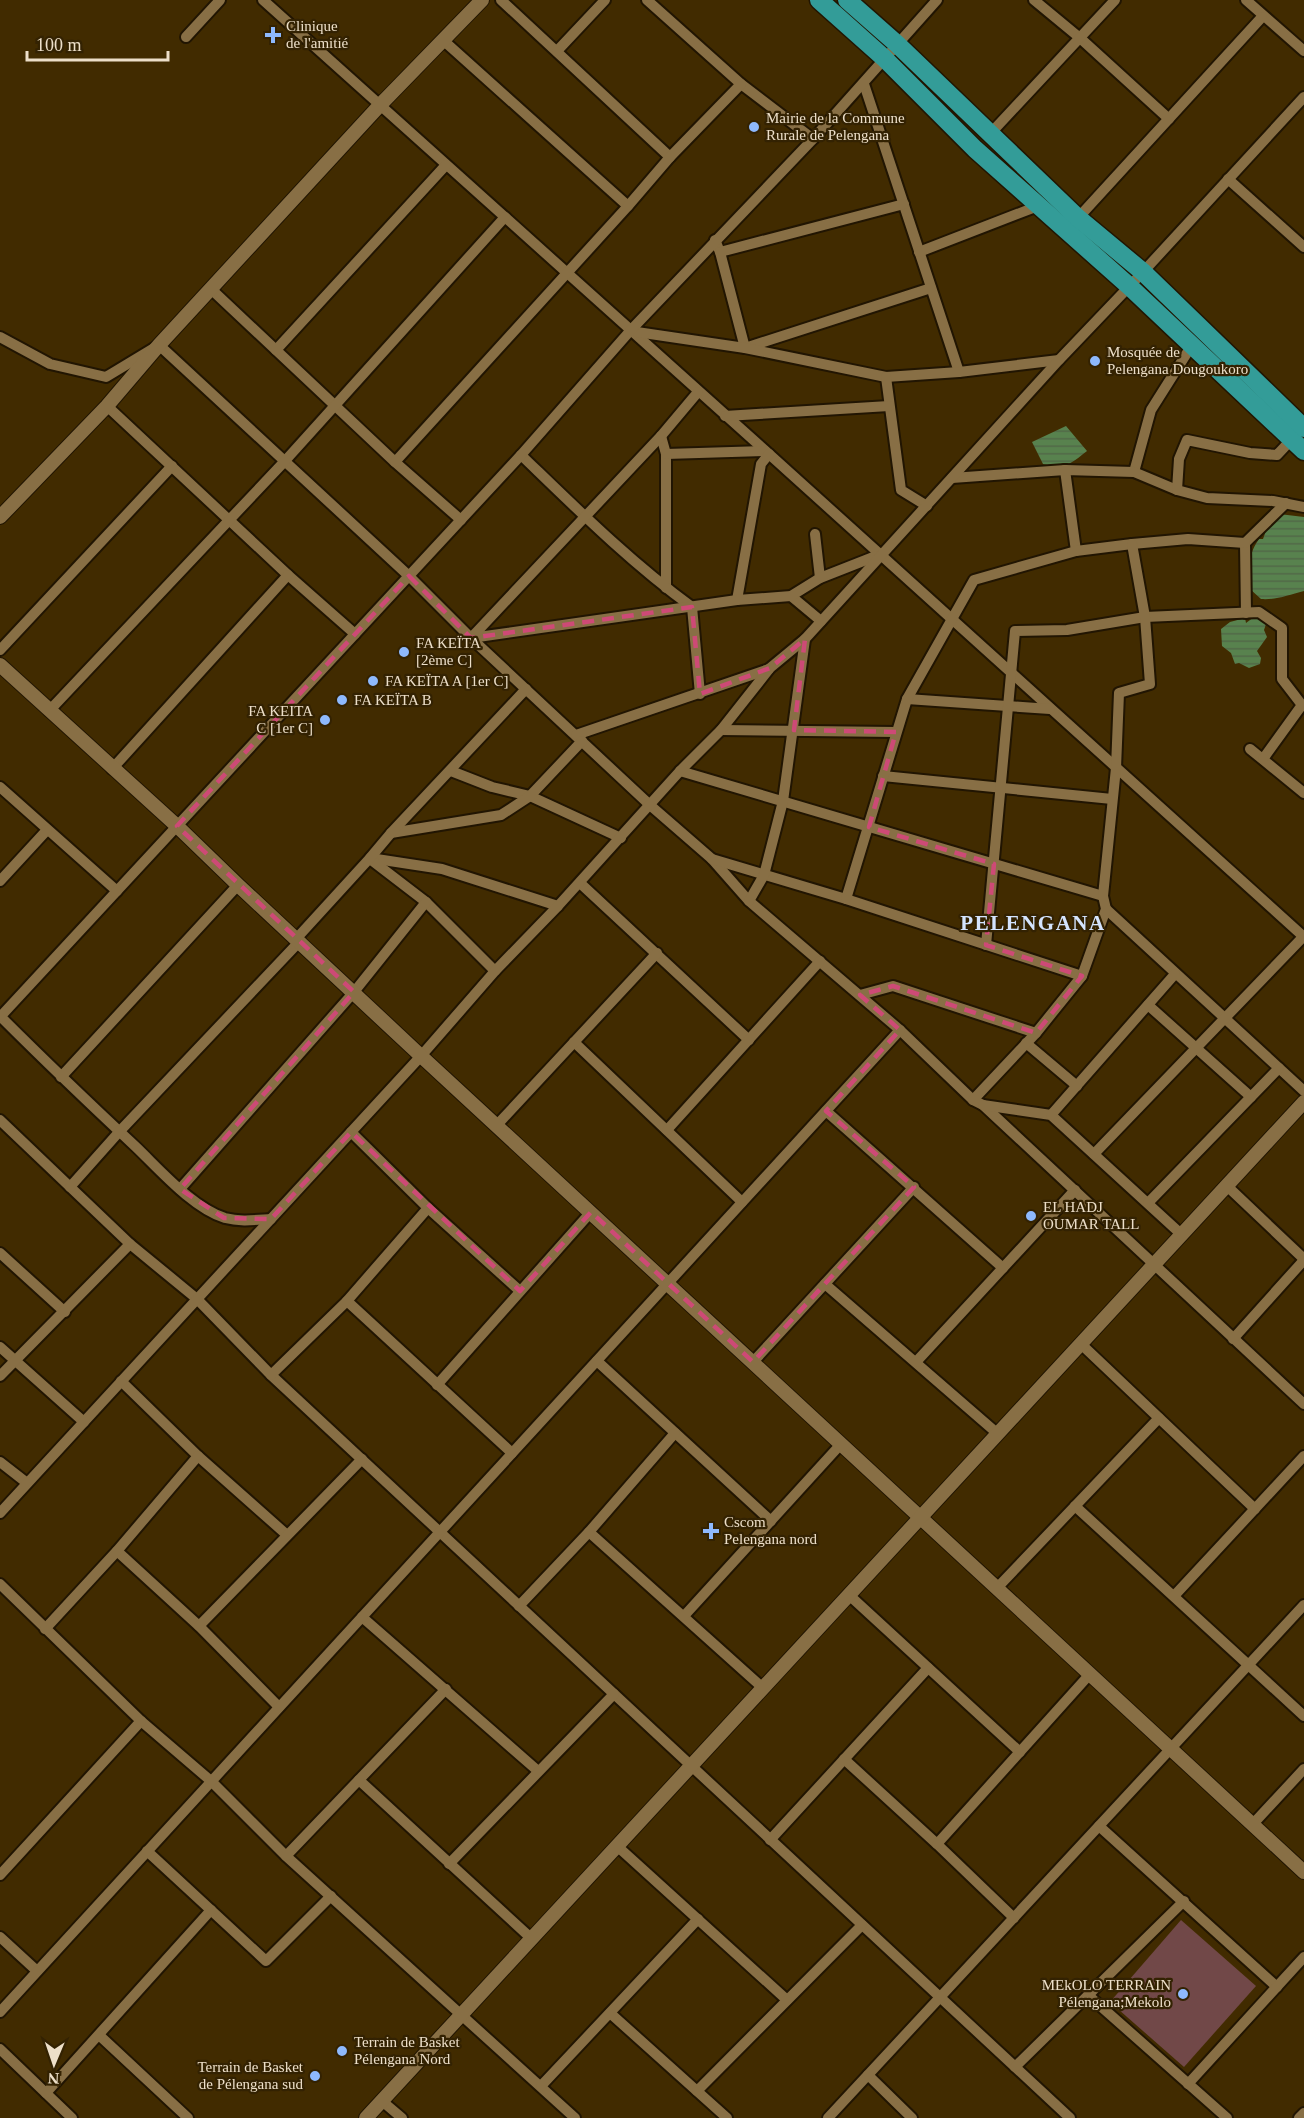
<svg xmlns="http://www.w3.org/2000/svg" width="1304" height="2118" viewBox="0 0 1304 2118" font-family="'Times New Roman',serif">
<defs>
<pattern id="water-rules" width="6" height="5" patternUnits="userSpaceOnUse" patternTransform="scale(1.5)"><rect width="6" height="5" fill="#58824e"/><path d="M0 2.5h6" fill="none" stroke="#516947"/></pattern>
</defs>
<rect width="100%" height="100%" fill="#412b00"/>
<!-- park -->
<path fill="#714848" d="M1181,1920L1256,1986L1184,2067L1110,2002Z"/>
<!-- water -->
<g fill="url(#water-rules)">
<path d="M1066,426L1087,451C1069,465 1066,469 1043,464L1032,442Z"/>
<path d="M1279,514L1304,517V591C1288,595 1277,600 1261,599L1250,589C1253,567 1245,559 1259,539H1263L1267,528L1271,526L1272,521Z"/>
<path d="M1254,617L1263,620L1266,624L1264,630L1267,637L1257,651L1261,658L1260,664L1249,668L1239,663L1235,664L1231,653L1222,646L1221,629L1230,622L1245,618L1246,623Z"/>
</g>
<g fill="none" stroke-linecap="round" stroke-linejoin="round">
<!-- minor casing -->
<g stroke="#211502" stroke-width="14">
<g id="minor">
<path d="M263,0L769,454L1304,937"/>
<path d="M501,0L670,157"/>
<path d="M647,0L741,84L813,139"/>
<path d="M1034,0L1080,38L1169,119"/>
<path d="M1246,0L1304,51"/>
<path d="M186,37L220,0"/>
<path d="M444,41L628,206"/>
<path d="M557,51L605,0"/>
<path d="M864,84L959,372"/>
<path d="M989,135L1115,0"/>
<path d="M1228,179L1304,247"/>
<path d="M1078,218L1262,17"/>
<path d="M715,240L720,252L745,348L931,288"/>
<path d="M720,252L904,204"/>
<path d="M919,252L1038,206"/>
<path d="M211,289L395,462L461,520"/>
<path d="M630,331L745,348L886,377L959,372L1059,360"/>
<path d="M0,337L50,364L106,377L159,345L409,576L471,638L651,806L712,859L749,901L900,1030L973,1100L983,1105L1304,1404"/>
<path d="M276,350L446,165"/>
<path d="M886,377L901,490L927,506"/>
<path d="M107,406L288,575L355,634"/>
<path d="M725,416L889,406"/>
<path d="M661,436L666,454V588"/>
<path d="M666,454L765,451"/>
<path d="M521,455C575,507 630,562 692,607L700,694"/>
<path d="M395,462L628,206L670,157L741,84"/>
<path d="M1065,470L1076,551"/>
<path d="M1134,472L1151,410L1192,345"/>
<path d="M952,478L1065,470L1134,472L1177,490L1207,498L1273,501L1304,507"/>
<path d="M1177,490L1179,459L1187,440L1250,453L1277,455L1291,440"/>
<path d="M815,534L820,578"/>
<path d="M791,596L821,621"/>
<path d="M737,600L761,464L769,454"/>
<path d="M1246,613L1245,543L1286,503"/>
<path d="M471,638L737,600L791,596L820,578L876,556"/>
<path d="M471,638L661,436L698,392"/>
<path d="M0,650L172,466"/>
<path d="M907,699L1050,709"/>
<path d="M49,711L284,462L505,217"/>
<path d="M721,730L896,732"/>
<path d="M576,735L769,669"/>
<path d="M1250,749L1304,793"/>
<path d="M112,769L288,575"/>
<path d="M451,771L492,787L530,796L621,838"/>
<path d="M680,771L1103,896"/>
<path d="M883,776L1112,799"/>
<path d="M0,787L117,891"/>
<path d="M391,833L501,815L530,796L582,741"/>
<path d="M370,858L442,869L558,906"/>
<path d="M370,859L426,902L495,971"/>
<path d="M712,859L846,899L1082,976"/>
<path d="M0,881L47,830"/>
<path d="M580,883L749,1040"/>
<path d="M846,899L907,699L974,580L1076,551L1132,544L1188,539L1245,543"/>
<path d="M749,901L764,875L783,801L805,639"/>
<path d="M1106,909L1304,1091"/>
<path d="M296,939L370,858L391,833L526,689"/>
<path d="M986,945L1015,631L1067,630L1145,617L1259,612L1282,628V679L1302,705L1263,759"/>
<path d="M860,995L893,986L1036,1033"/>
<path d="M1148,1005L1251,1097"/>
<path d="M0,1016C45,1061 90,1104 136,1147C160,1170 193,1208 225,1218C240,1222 255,1220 271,1219"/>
<path d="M0,1017L521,455L630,331L813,139L937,0"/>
<path d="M574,1042L742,1202"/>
<path d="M1026,1043L1077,1086"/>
<path d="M61,1077L238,885"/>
<path d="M973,1100L1036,1033L1082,976L1106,909L1103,896L1116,768L1119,693L1150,684L1145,617L1132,544"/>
<path d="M983,1105L1051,1115L1181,1234"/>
<path d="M826,1111L1003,1268"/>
<path d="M1051,1115L1175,974"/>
<path d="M0,1120L130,1244L197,1299L271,1375L1070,2118"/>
<path d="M497,1125L657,953"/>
<path d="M667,1130L820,961"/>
<path d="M351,1132L428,1208L520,1291"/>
<path d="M1094,1154L1304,936"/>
<path d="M1227,1186L1304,1259"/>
<path d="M70,1187L119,1132L299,942"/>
<path d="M180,1189L354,992L426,902"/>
<path d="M1148,1203L1279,1068"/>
<path d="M0,1253L65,1312"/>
<path d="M825,1284L998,1434"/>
<path d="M347,1301L512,1453"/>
<path d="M1233,1339L1304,1260"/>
<path d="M1081,1344L1255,1509"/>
<path d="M0,1347L84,1422"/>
<path d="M597,1361L771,1521"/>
<path d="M753,1362L914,1187"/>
<path d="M916,1362L1075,1190"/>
<path d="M271,1375L347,1301L428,1208"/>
<path d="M0,1376L130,1244"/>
<path d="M121,1381L198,1456L287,1535"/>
<path d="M437,1385L591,1212"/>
<path d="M0,1462L27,1483"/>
<path d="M1075,1506L1304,1716"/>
<path d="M0,1513L421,1056L495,971L558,906L680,771L721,730L770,668L805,639L1059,360L1143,272L1304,97"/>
<path d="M589,1532L763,1688"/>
<path d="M117,1551L199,1626L279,1707"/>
<path d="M0,1584L141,1721L211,1781L286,1856L575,2118"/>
<path d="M997,1588L1159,1418"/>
<path d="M849,1595L1020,1752"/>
<path d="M1174,1596L1304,1456"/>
<path d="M519,1606L589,1532L675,1433"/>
<path d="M684,1616L841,1444"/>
<path d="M362,1617L538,1771"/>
<path d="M199,1626L362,1459"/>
<path d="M45,1629L117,1551L198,1456"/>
<path d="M844,1759L937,1844L1014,1918"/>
<path d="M359,1780L532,1939"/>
<path d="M1252,1825L1304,1769"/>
<path d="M1099,1826L1277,1987"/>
<path d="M770,1840L928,1668"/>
<path d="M937,1844L1090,1674"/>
<path d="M617,1846L787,2000"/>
<path d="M147,1851L266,1961L331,1896"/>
<path d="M286,1856L446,1689"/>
<path d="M449,1864L614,1694"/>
<path d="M0,1875L141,1721"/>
<path d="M0,1937L37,1971"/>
<path d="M1088,1995L1227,2118"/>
<path d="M0,2012L900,1030"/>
<path d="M610,2013L727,2118"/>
<path d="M99,2035L188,2118"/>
<path d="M0,2049L72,2118"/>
<path d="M1015,2067L1184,1901"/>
<path d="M868,2075L912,2118"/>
<path d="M1188,2084L1304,1957"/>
<path d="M541,2086L698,1919"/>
<path d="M697,2091L862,1925"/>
<path d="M46,2093L211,1910"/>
<path d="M382,2101L402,2118"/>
<path d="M828,2118L1304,1605"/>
<path d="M1299,2118L1304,2113"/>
</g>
</g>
<!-- tertiary casing -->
<g stroke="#211502" stroke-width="16">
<g id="tertiary">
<path d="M0,517L107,406L159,345L380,105L482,0"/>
<path d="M0,665L177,826L238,885L421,1056L1304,1872"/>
<path d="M366,2118L1304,1102"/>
</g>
</g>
<!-- trunk casing -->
<g stroke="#211502" stroke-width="21">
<g id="trunk">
<path d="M819,0L884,58L975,149L1129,286L1304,451"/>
<path d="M847,0L897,44L1078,218L1143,272L1304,428"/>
</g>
</g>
<!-- minor -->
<use href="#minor" stroke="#886f45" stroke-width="10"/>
<!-- tertiary -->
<use href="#tertiary" stroke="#886f45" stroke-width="14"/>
<!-- trunk -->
<use href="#trunk" stroke="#339c98" stroke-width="18"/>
</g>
<!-- marked area -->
<path fill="none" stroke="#cd4a76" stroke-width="4.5" stroke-dasharray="12 8" stroke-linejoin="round" d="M409,576L471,638L692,607L700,694L770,668L805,639L794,730L896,732L869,827L994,864L986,945L1082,976L1036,1033L893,986L860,995L900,1030L826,1111L914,1187L753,1362L591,1212L520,1291L351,1132L271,1219L224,1218L180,1189L354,992L177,826Z"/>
<!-- markers -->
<g fill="#8eb9fd" stroke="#332202" stroke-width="2">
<path d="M270 26h6v6h6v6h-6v6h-6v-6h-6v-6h6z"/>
<circle cx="754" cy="127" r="6"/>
<circle cx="1095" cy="361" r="6"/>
<circle cx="404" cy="652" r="6"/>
<circle cx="373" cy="681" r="6"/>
<circle cx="342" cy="700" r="6"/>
<circle cx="325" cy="720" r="6"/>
<circle cx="1031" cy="1216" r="6"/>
<path d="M708 1522h6v6h6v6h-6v6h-6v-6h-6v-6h6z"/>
<circle cx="1183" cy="1994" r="6"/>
<circle cx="342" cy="2051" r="6"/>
<circle cx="315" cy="2076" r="6"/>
</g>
<g text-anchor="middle" stroke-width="4.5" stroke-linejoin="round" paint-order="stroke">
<!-- poi labels -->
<g font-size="15" fill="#eddfc9" stroke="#332202" text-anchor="start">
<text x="286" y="31">Clinique<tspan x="286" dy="17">de l'amitié</tspan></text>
<text x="766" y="123">Mairie de la Commune<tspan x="766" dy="17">Rurale de Pelengana</tspan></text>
<text x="1107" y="357">Mosquée de<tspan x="1107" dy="17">Pelengana Dougoukoro</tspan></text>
<text x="416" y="648">FA KEÏTA<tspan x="416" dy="17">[2ème C]</tspan></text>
<text x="385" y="686">FA KEÏTA A [1er C]</text>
<text x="354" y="705">FA KEÏTA B</text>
<text x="313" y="716" text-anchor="end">FA KEITA<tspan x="313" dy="17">C [1er C]</tspan></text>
<text x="1043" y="1212">EL HADJ<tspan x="1043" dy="17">OUMAR TALL</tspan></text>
<text x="724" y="1527">Cscom<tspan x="724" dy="17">Pelengana nord</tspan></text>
<text x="1171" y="1990" text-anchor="end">MEkOLO TERRAIN<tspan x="1171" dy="17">Pélengana;Mekolo</tspan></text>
<text x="354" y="2047">Terrain de Basket<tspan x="354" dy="17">Pélengana Nord</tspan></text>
<text x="303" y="2072" text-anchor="end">Terrain de Basket<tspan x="303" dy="17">de Pélengana sud</tspan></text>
</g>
<!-- district labels -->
<g font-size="21" font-weight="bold" letter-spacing="1.5" fill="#d4e4fe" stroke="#332202">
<text x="1033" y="930">PELENGANA</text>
</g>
</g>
<!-- north arrow -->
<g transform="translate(54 2064) rotate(182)" stroke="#332202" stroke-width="4.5" paint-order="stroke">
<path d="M0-4.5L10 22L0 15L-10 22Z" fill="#eddfc9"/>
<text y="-9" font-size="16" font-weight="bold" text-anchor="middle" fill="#eddfc9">N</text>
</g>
<!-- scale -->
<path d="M27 51v9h141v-9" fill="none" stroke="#eddfc9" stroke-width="3"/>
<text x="36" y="51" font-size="18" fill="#eddfc9" stroke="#332202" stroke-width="4.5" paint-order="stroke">100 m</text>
</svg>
